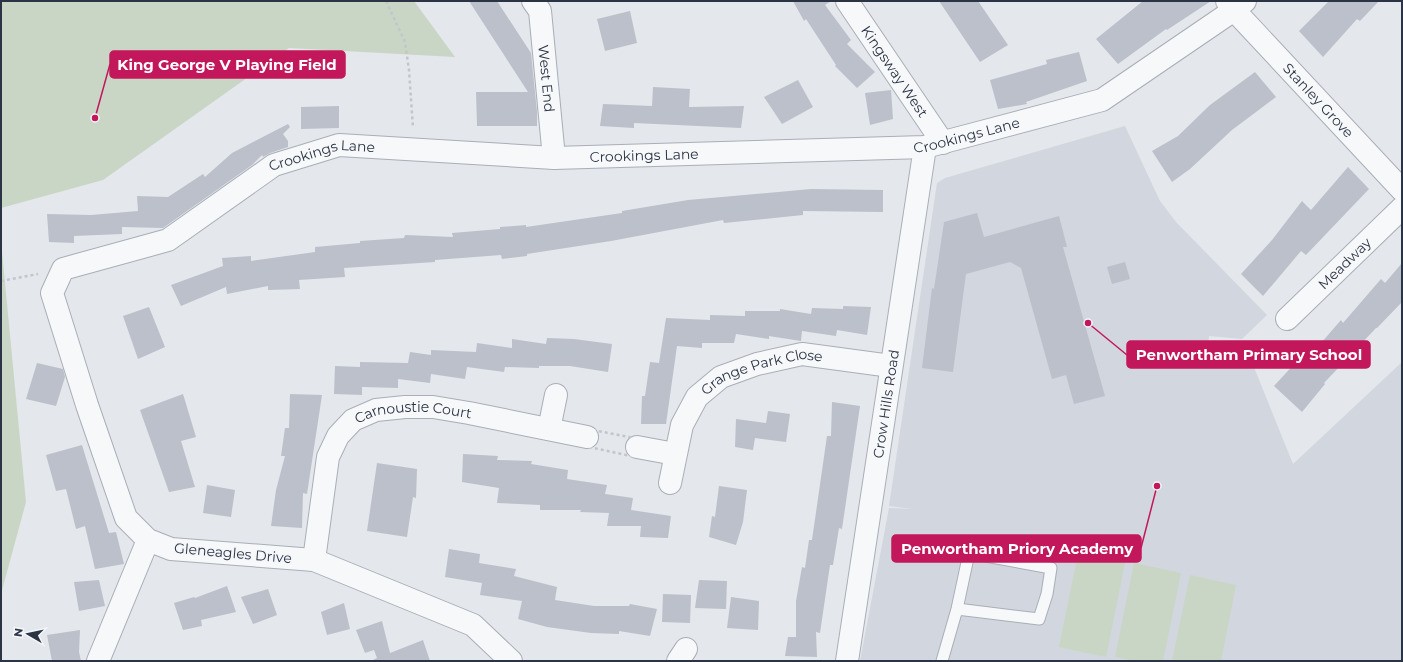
<svg xmlns="http://www.w3.org/2000/svg" width="1403" height="662" viewBox="0 0 1403 662" font-family="Montserrat,sans-serif">
<rect width="100%" height="100%" fill="#e4e7ec"/>
<!-- built -->
<path fill="#d2d6de" d="M1125,126L1160,201L1176,222L1267,315L1242,339L1209,336L1208,344L1245,345L1293,464L1402,362V661H860L889,508L913,509L889,506L937,183L945,178Z"/>
<!-- green -->
<g fill="#c9d6c5">
<path d="M1,1H414L455,57L289,48L103,180L1,208Z"/>
<path d="M1,241L26,502L1,594Z"/>
<path d="M1078,554L1125,563L1106,657L1059,647Z"/>
<path d="M1134,563L1181,573L1163,661H1135L1115,657Z"/>
<path d="M1190,575L1236,585L1221,661H1172Z"/>
</g>
<!-- building -->
<g fill="#bbc0ca">
<path d="M469,1H497L531,53L537,112V126H477L476,92H528Z"/>
<path d="M793,1H831L825,5L851,40L847,44L875,72L857,88L835,66L836,65L806,19L804,21Z"/>
<path d="M939,1H978L1008,45L980,62Z"/>
<path d="M1143,1H1211L1167,30L1166,29L1118,64L1096,39Z"/>
<path d="M1329,1H1379L1360,21L1357,19L1323,57L1299,31Z"/>
<path d="M630,11L637,43L605,51L597,19Z"/>
<path d="M1079,52L1087,81L1026,102L1027,104L998,109L990,80L1047,64L1046,60Z"/>
<path d="M1255,72L1276,97L1232,130L1190,169L1172,182L1152,151L1178,136L1210,105Z"/>
<path d="M798,80L813,107L782,124L764,97Z"/>
<path d="M653,87L690,89L689,107L744,106L741,128L634,123V128L600,126L603,104L652,106Z"/>
<path d="M891,90L893,119L870,125L865,93Z"/>
<path d="M339,106V128L301,129V107Z"/>
<path d="M288,124L290,127L283,134L288,141V147L270,153L263,157L262,155L252,165L163,228L122,227V234L74,236V243L49,242L47,214L91,215L138,211L137,196L168,197L203,174L205,177L232,153Z"/>
<path d="M1348,167L1369,189L1306,255L1301,251L1263,296L1241,274L1272,240L1302,201L1311,210Z"/>
<path d="M811,189L883,190V212L803,211V215L724,223L723,220L611,241L527,254V256L502,259L501,255L435,260V262L344,268L345,277L299,280L300,289L268,290V286L227,294L226,287L181,306L171,285L223,266L222,258L251,256V261L315,252V247L360,243V241L404,238L405,235L453,237L452,233L500,229V227L526,225V227L622,213V211L688,200Z"/>
<path d="M977,213L984,237L1059,216L1067,247H1063L1105,396L1074,404L1066,375L1052,379L1021,268L1010,262L966,274L953,372L922,368L932,288L934,289L944,222Z"/>
<path d="M1125,262L1130,279L1112,284L1107,267Z"/>
<path d="M1402,263V302L1377,328H1376L1324,383L1325,384L1302,412L1274,386L1297,361L1302,365L1341,320L1343,323L1381,279L1385,283Z"/>
<path d="M843,306L871,307L867,335L837,330L836,336L802,331L801,341L769,336V339L736,334L734,343H702V348L677,346L666,424H641L642,396H645L650,362L659,363L666,318L710,320V315L745,316V311H780V309L811,314L812,308L843,309Z"/>
<path d="M149,307L165,347L138,359L123,316Z"/>
<path d="M547,338L574,339L612,344L608,372L570,366H539V368L505,367L504,372L467,367L465,379L431,374L430,383L398,379V388L362,387V395L334,394L335,366L360,367V362L408,363L410,352L431,355V350L476,352L477,343L512,348V339L546,344Z"/>
<path d="M37,363L63,369L65,377L56,406L26,399Z"/>
<path d="M183,394L196,437L181,441L195,487L169,492L140,410Z"/>
<path d="M290,394L322,395L307,494L303,493L302,528L271,526L276,490L285,456H281L285,428H289Z"/>
<path d="M832,402L860,406L842,529L839,528L833,565H830L820,633L816,632L817,657L785,656L788,637H796V601L802,567L805,568L809,540H812L827,436H831Z"/>
<path d="M768,411L790,414L786,442L755,438L753,450L735,447L736,419L766,423Z"/>
<path d="M82,445L109,533L116,532L124,564L95,569L85,526L76,529L66,489L56,491L46,455Z"/>
<path d="M463,454L498,456L497,460L532,461L531,464L568,470L567,479L607,485L605,494L633,498L631,510L671,516L668,538L640,537L641,526H607L609,513L580,512L581,510H540V505L497,503L499,488L462,482Z"/>
<path d="M377,463L417,469L416,498L413,497L407,537L367,531Z"/>
<path d="M207,485L235,490L231,517L203,513Z"/>
<path d="M719,486L747,490L743,522L736,545L709,537L712,516L715,517Z"/>
<path d="M449,549L480,554L479,563L516,569L514,576L557,587L555,600L594,606H629L630,604L657,609L650,636L619,631V634L591,633L547,627L518,619L522,601L480,595L482,583L445,577Z"/>
<path d="M99,580L105,606L79,611L74,582Z"/>
<path d="M699,580L727,581L726,609L695,608Z"/>
<path d="M227,586L236,612L201,620L202,626L183,630L174,603L194,597L195,598Z"/>
<path d="M268,589L277,615L253,624L241,597Z"/>
<path d="M663,594L691,595L690,623L662,622Z"/>
<path d="M731,597L759,601L758,630L727,628Z"/>
<path d="M344,603L350,629L327,635L321,612Z"/>
<path d="M382,621L390,653L423,640L430,661H373V660L377,658L374,650L365,653L356,630Z"/>
<path d="M80,630L79,652L81,661H52L47,635Z"/>
</g>
<g fill="none" stroke-linecap="round" stroke-linejoin="round">
<!-- lane casing -->
<g stroke="#a9aeb7" stroke-width="13">
<path id="lane" d="M942,661L957,609L969,553L1051,568L1047,594L1039,619L957,609"/>
</g>
<!-- street casing -->
<g stroke="#a9aeb7" stroke-width="24">
<g id="street">
<path id="s1" d="M533,1L540,11L554,158"/>
<path id="s2" d="M847,1L943,143"/>
<path id="s3" d="M1227,1L1234,10L1402,190"/>
<path id="s4" d="M1287,319L1402,208"/>
<path d="M549,429L556,395"/>
<path d="M637,447L675,454"/>
<path id="s5" d="M670,483L682,425L697,397L721,377L757,364L802,354L891,366"/>
<path id="s6" d="M314,560L328,457L338,436L353,420L376,410L405,407H433L469,413L587,437"/>
<path d="M98,661L148,540"/>
<path id="s7" d="M511,661L473,625L314,560L171,549L148,540L126,518L87,405L52,293L63,269L168,240L274,165L339,145L554,158L925,147L1102,100L1234,10L1245,1"/>
<path d="M678,661L686,649"/>
<path id="s8" d="M847,661L925,147"/>
</g>
</g>
<!-- path -->
<g stroke="#c2c5cb" stroke-width="2.5" stroke-dasharray="3 3" stroke-linecap="butt">
<path d="M386,1L405,42L409,70L413,128"/>
<path d="M1,281L38,274"/>
<path d="M593,430L634,438L637,447L631,456L589,447L587,437Z"/>
</g>
<!-- lane -->
<use href="#lane" stroke="#f7f8fa" stroke-width="11"/>
<!-- street -->
<use href="#street" stroke="#f7f8fa" stroke-width="22"/>
</g>
<g text-anchor="middle" stroke-width="3" stroke-linejoin="round" paint-order="stroke">
<!-- street labels -->
<g font-size="14" fill="#2b3445" stroke="#f4f6f9">
<text dy="5" stroke="none"><textPath href="#s2" startOffset="85">Kingsway West</textPath></text>
<text dy="5" stroke="none"><textPath href="#s1" startOffset="80">West End</textPath></text>
<text dy="5" stroke="none"><textPath href="#s3" startOffset="135">Stanley Grove</textPath></text>
<text dy="5" stroke="none"><textPath href="#s7" startOffset="1623">Crookings Lane</textPath></text>
<text dy="5" stroke="none"><textPath href="#s7" startOffset="1299">Crookings Lane</textPath></text>
<text dy="5" stroke="none"><textPath href="#s7" startOffset="975">Crookings Lane</textPath></text>
<text dy="5" stroke="none"><textPath href="#s4" startOffset="80">Meadway</textPath></text>
<text dy="5" stroke="none"><textPath href="#s5" startOffset="163">Grange Park Close</textPath></text>
<text dy="5" stroke="none"><textPath href="#s8" startOffset="260">Crow Hills Road</textPath></text>
<text dy="5" stroke="none"><textPath href="#s6" startOffset="211">Carnoustie Court</textPath></text>
<text transform="translate(233 553) rotate(5)" y="5">Gleneagles Drive</text>
</g>
</g>
<!-- callouts -->
<path fill="none" stroke="#c2185b" stroke-width="1.5" d="M95 118L110 64M1088 323L1127 355M1157 486L1141 548"/>
<g fill="#c2185b" stroke="#f4f6f9" stroke-width="1.5">
<circle cx="95" cy="118" r="4"/>
<circle cx="1088" cy="323" r="4"/>
<circle cx="1157" cy="486" r="4"/>
</g>
<g fill="#c2185b" stroke="#c2185b" stroke-width="1.5">
<rect x="110" y="51" width="235" height="27" rx="4"/>
<rect x="1127" y="341" width="243" height="27" rx="4"/>
<rect x="892" y="535" width="249" height="27" rx="4"/>
</g>
<g font-size="15" text-anchor="middle" font-weight="bold" fill="#fff">
<text x="227" y="70">King George V Playing Field</text>
<text x="1249" y="360">Penwortham Primary School</text>
<text x="1017" y="554">Penwortham Priory Academy</text>
</g>
<!-- border -->
<rect width="1403" height="662" fill="none" stroke="#2b3445" stroke-width="4"/>
<!-- north arrow -->
<g transform="translate(28 634) rotate(279)" stroke="#f4f6f9" stroke-width="3" paint-order="stroke">
<path d="M0-3L7 15L0 10L-7 15Z" fill="#2b3445"/>
<text y="-6" font-size="11" font-weight="bold" text-anchor="middle" fill="#2b3445">N</text>
</g>
</svg>
